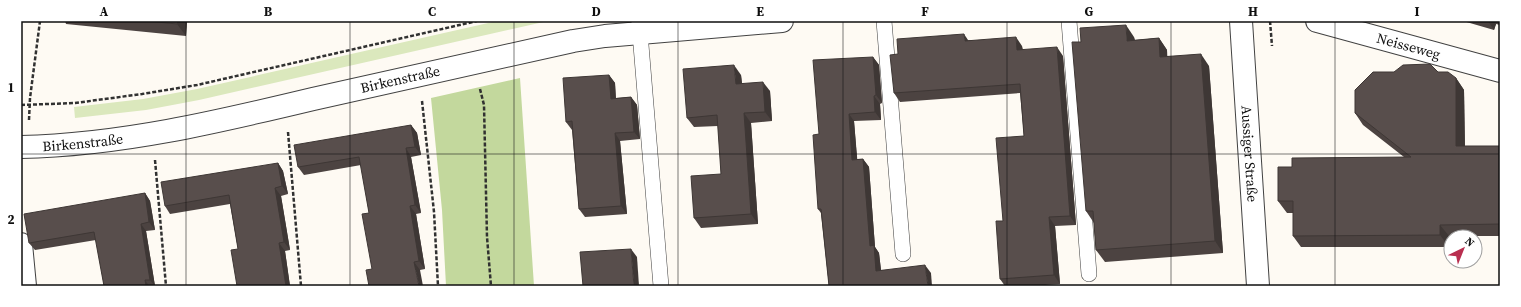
<svg xmlns="http://www.w3.org/2000/svg" width="1521" height="307" viewBox="0 0 1521 307" font-family="'Source Serif 4',serif">
<rect width="100%" height="100%" fill="#fefaf3"/>
<!-- green -->
<path fill="#dbe8bd" d="M497,21H548L199,100L146,110L75,118L74,107L143,99L197,89Z"/>
<!-- forest -->
<path fill="#c3d89d" d="M520,78L534,286H446L442,210L431,98Z"/>
<g fill="none" stroke-linecap="round" stroke-linejoin="round">
<!-- service casing -->
<g stroke="#424242" stroke-width="16">
<g id="service">
<path d="M639,21L661,286"/>
<path d="M884,21L903,254"/>
<path d="M1069,21L1089,274"/>
</g>
</g>
<!-- minor casing -->
<g stroke="#424242" stroke-width="24">
<g id="minor">
<path id="s1" d="M1241,21L1258,286"/>
<path id="s2" d="M1317,21L1500,71"/>
<path id="s3" d="M21,147C120,145 217,122 313,99C399,79 486,60 573,41L605,36L782,21"/>
<path d="M21,244L25,286"/>
</g>
</g>
<!-- path -->
<g stroke="#313131" stroke-width="2.5" stroke-dasharray="4 2" stroke-linecap="butt">
<path d="M1270,21L1272,46"/>
<path d="M480,89L484,105L487,237L491,286"/>
<path d="M422,101L434,212L438,286"/>
<path d="M21,105L75,103L142,94L197,85L477,21"/>
<path d="M29,120L30,98L40,21"/>
<path d="M288,132L301,286"/>
<path d="M155,160L166,286"/>
</g>
<!-- service -->
<use href="#service" stroke="#fff" stroke-width="15"/>
<!-- minor -->
<use href="#minor" stroke="#fff" stroke-width="22"/>
</g>
<!-- wall -->
<g fill="#4c4341">
<path d="M65,21H187L186,36L66,24Z"/>
<path d="M1463,21H1500V25L1496,24L1494,30Z"/>
<path d="M1134,37L1135,40L1159,38L1167,50V56L1209,66L1223,253L1105,262L1096,250L1094,223L1086,211Z"/>
<path d="M969,40L1022,46L1023,50L1063,56L1076,225L1055,226L1060,284L1030,286H1005L1000,279L1003,221L1024,136L1020,93L900,102L894,93Z"/>
<path d="M873,57L879,65L882,103L880,104L881,120L854,121L857,159H863L869,167L875,247L879,253L881,270L931,273L829,286L821,213L818,209L819,134Z"/>
<path d="M609,75L615,83L616,98L631,97L637,105L640,139L620,141L627,214L585,217L579,209L572,130L566,122Z"/>
<path d="M741,75L742,83L770,91L772,121L751,123L758,224L701,228L694,218L721,174L718,126L694,127L687,118Z"/>
<path d="M1456,78L1464,90L1465,146H1500V236H1449V247H1301L1293,236V213H1287L1278,201L1292,167L1404,157L1363,125L1355,113Z"/>
<path d="M411,125L417,133L421,155L411,157L421,213L416,214L425,269L420,270L372,269L369,213L361,165L304,175L298,167Z"/>
<path d="M278,163L283,171L288,194L281,196L290,250L285,251L290,286H237L238,249L230,204L170,214L165,206Z"/>
<path d="M145,193L150,201L155,230L146,231L155,286H104L96,240L35,250L29,243Z"/>
</g>
<!-- shaded-wall -->
<g fill="#3e3735">
<path d="M178,21H187L186,36L177,24Z"/>
<path d="M1488,21H1494L1496,24L1494,30Z"/>
<path d="M1126,25L1134,37L1136,53L1127,41Z"/>
<path d="M964,34L970,43L965,41Z"/>
<path d="M1016,37L1022,46L1023,59L1017,50Z"/>
<path d="M1159,38L1167,50L1168,69L1160,57Z"/>
<path d="M1057,47L1063,56L1076,225L1070,216Z"/>
<path d="M1201,54L1209,66L1223,253L1215,241Z"/>
<path d="M873,57L879,65L882,103L876,95Z"/>
<path d="M734,65L741,75L743,94L736,84Z"/>
<path d="M609,75L615,83L616,106L611,99Z"/>
<path d="M1456,78L1464,90L1465,158L1456,146Z"/>
<path d="M763,82L770,91L772,121L765,112Z"/>
<path d="M874,96L880,104L881,120L875,112Z"/>
<path d="M631,97L637,105L640,139L634,132Z"/>
<path d="M744,113L751,123L758,224L751,214Z"/>
<path d="M849,114L854,121L858,168L852,160Z"/>
<path d="M411,125L417,133L421,155L415,147Z"/>
<path d="M615,133L620,141L627,214L621,206Z"/>
<path d="M406,148L411,157L421,213L415,205Z"/>
<path d="M863,159L869,167L875,247L879,253L882,279L876,271L870,246Z"/>
<path d="M278,163L283,171L288,194L282,186Z"/>
<path d="M275,188L281,196L290,250L284,242Z"/>
<path d="M145,193L150,201L155,230L149,222Z"/>
<path d="M410,206L416,214L425,269L419,261Z"/>
<path d="M1049,217L1055,226L1060,284L1054,275Z"/>
<path d="M141,224L146,231L155,286L150,280Z"/>
<path d="M1440,225L1449,236V247L1440,235Z"/>
<path d="M279,243L285,251L290,286H286Z"/>
<path d="M631,249L637,257L639,286H634Z"/>
<path d="M414,262L420,270L423,286H419Z"/>
<path d="M925,265L931,273L932,286H928Z"/>
<path d="M145,280L149,286H146Z"/>
</g>
<!-- building -->
<g fill="#584e4c" stroke="#3e3735">
<path d="M147,21H178L177,24Z"/>
<path d="M1126,25L1127,41L1159,38L1160,57L1201,54L1215,241L1096,250L1093,211H1086L1072,42H1081L1080,28Z"/>
<path d="M964,34L965,41L1016,37L1017,50L1057,47L1070,216L1049,217L1054,275L1000,279L996,221H1003L996,138L1024,136L1020,84L894,93L890,55L898,54L897,39Z"/>
<path d="M873,57L876,95L874,96L875,112L849,114L852,160L863,159L870,246L874,245L876,271L925,265L928,286H829L821,209H818L813,135L819,134L813,60Z"/>
<path d="M1430,64L1438,72H1448L1456,78V146H1500V224L1440,225V235L1293,236V201H1278V167H1292V158L1411,157L1355,113V90L1373,72H1394L1403,65Z"/>
<path d="M734,65L736,84L763,82L765,112L744,113L751,214L694,218L691,176L721,174L717,115L687,118L683,69Z"/>
<path d="M609,75L611,99L631,97L634,132L615,133L621,206L579,209L572,121L566,122L563,78Z"/>
<path d="M411,125L415,147L406,148L415,205L410,206L419,261L414,262L419,286H369L366,270L372,269L362,214L369,213L359,157L298,167L294,145Z"/>
<path d="M278,163L282,186L275,188L284,242L279,243L286,286H237L231,250L238,249L229,195L165,206L161,182Z"/>
<path d="M145,193L149,222L141,224L150,280H145L146,286H104L94,232L29,243L24,214Z"/>
<path d="M631,249L634,286H583L580,252Z"/>
</g>
<!-- grid -->
<path fill="none" stroke="#0f0f0f" stroke-width="1" stroke-opacity="0.55" d="M186,21V286M350,21V286M514,21V286M678,21V286M843,21V286M1007,21V286M1171,21V286M1335,21V286M21,154H1500"/>
<g text-anchor="middle" stroke-width="4" stroke-linejoin="round" paint-order="stroke">
<!-- street labels -->
<g font-size="14" fill="#0f0f0f" stroke="#fff">
<text dy="5" stroke="none"><textPath href="#s2" startOffset="95">Neisseweg</textPath></text>
<text dy="5" stroke="none"><textPath href="#s3" startOffset="386">Birkenstraße</textPath></text>
<text dy="5" stroke="none"><textPath href="#s3" startOffset="62">Birkenstraße</textPath></text>
<text dy="5" stroke="none"><textPath href="#s1" startOffset="133">Aussiger Straße</textPath></text>
</g>
</g>
<!-- border -->
<rect width="1521" height="307" fill="none" stroke="#ffffff" stroke-width="44"/>
<!-- north arrow -->
<g transform="translate(1463 249) rotate(43)"><circle r="19" fill="#ffffff" stroke="#9f9f9f"/>
<path d="M0-3L7 15L0 10L-7 15Z" fill="#b92e4f"/>
<text y="-6" font-size="11" font-weight="bold" text-anchor="middle" fill="#0f0f0f">N</text>
</g>
<rect x="22" y="22" width="1477" height="263" fill="none" stroke="#0f0f0f" stroke-width="1.5"/>
<g font-size="13" text-anchor="middle" font-weight="bold" fill="#0f0f0f">
<text x="104" y="16">A</text>
<text x="268" y="16">B</text>
<text x="432" y="16">C</text>
<text x="596" y="16">D</text>
<text x="760" y="16">E</text>
<text x="925" y="16">F</text>
<text x="1089" y="16">G</text>
<text x="1253" y="16">H</text>
<text x="1417" y="16">I</text>
<text x="11" y="92">1</text>
<text x="11" y="224">2</text>
</g>
</svg>
